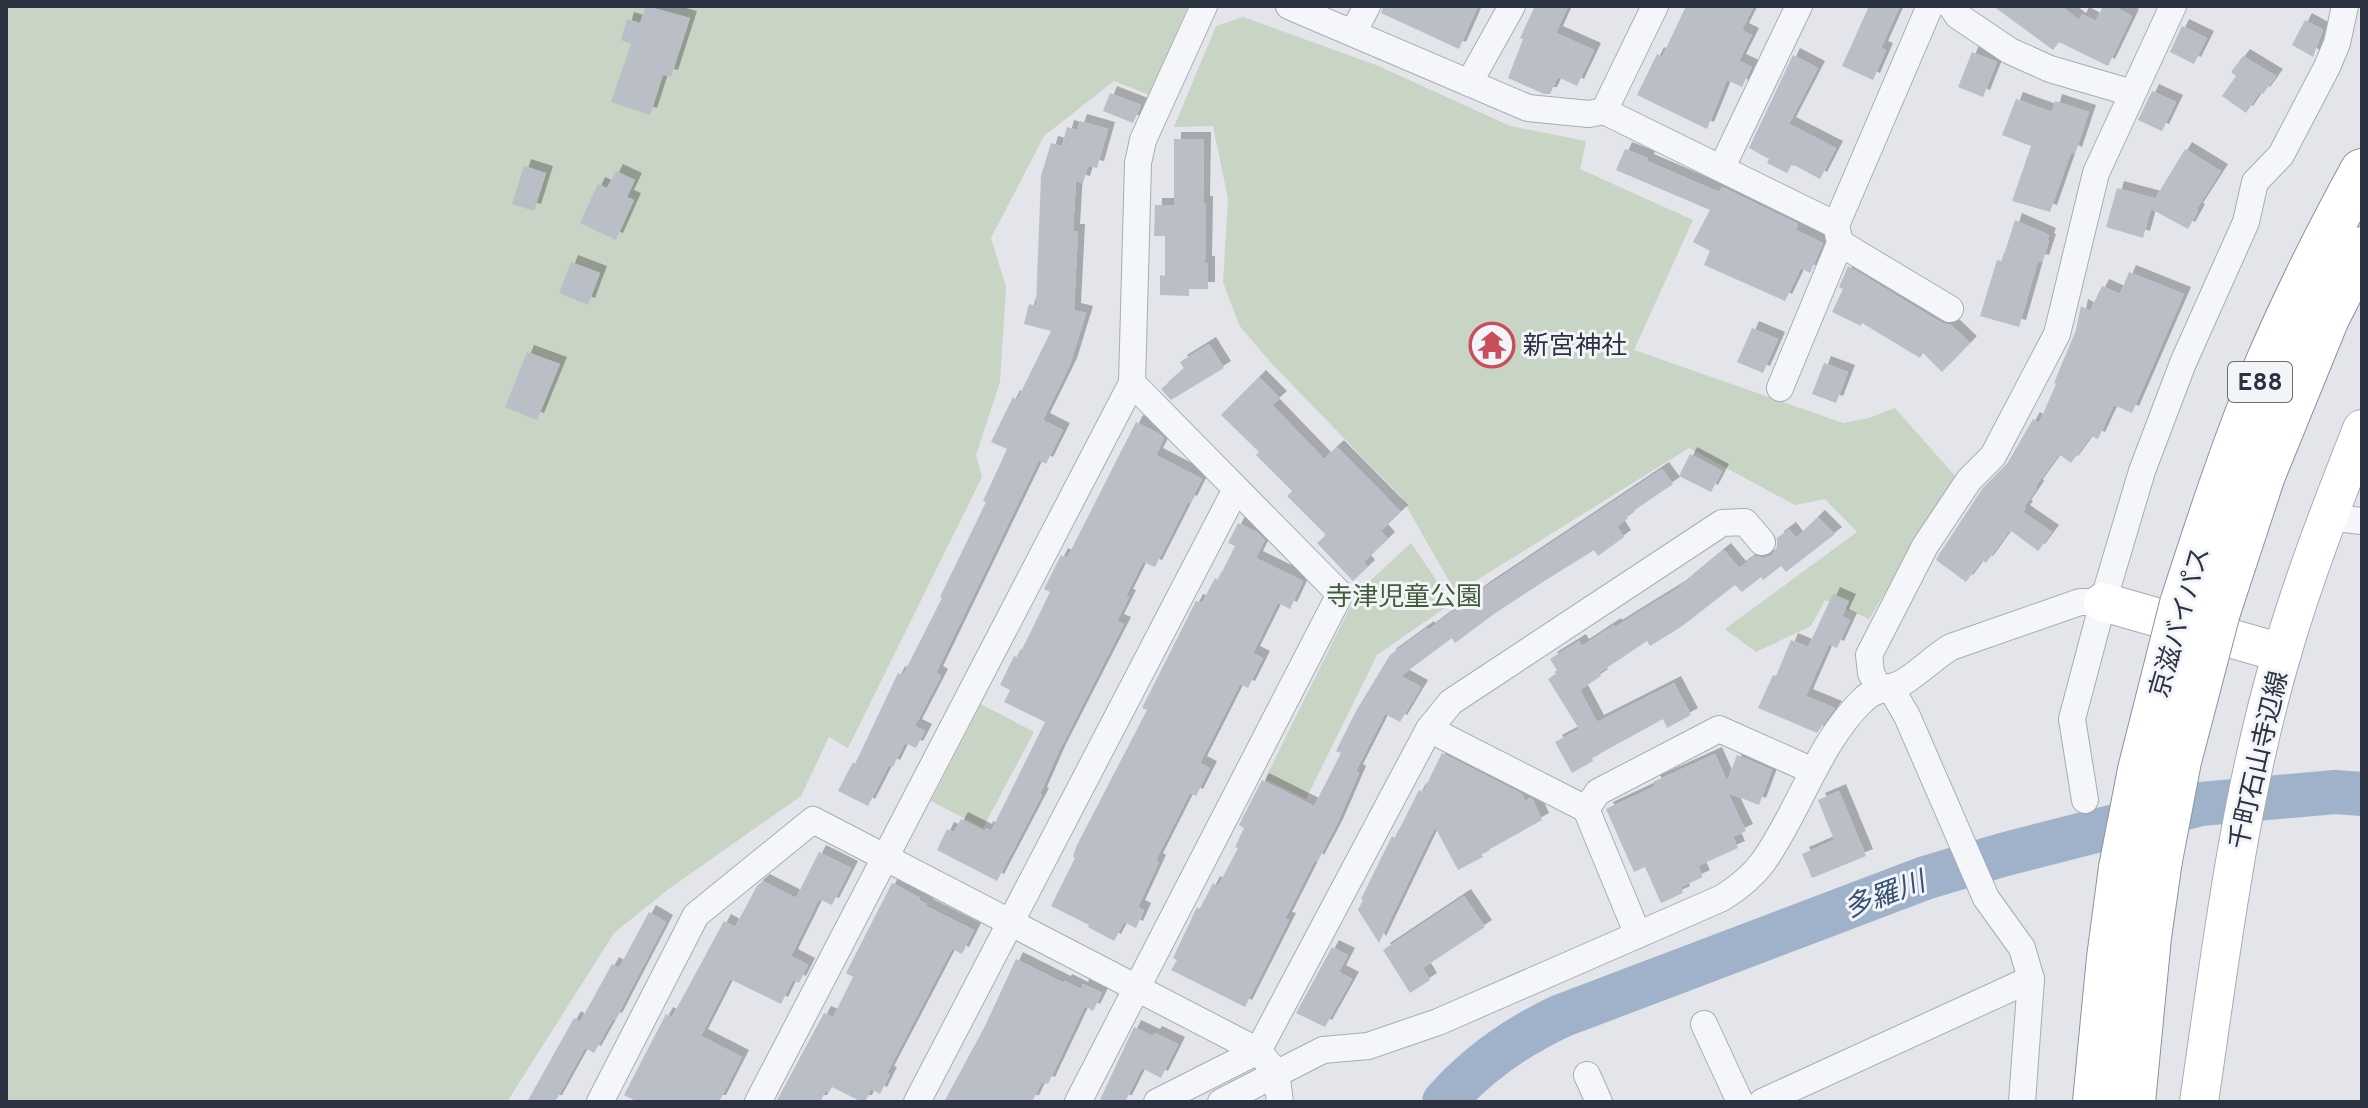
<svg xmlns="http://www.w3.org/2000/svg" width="2368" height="1108" viewBox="0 0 2368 1108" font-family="Overpass,'Noto Sans JP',sans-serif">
<defs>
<filter id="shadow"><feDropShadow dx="7" dy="-7" stdDeviation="0" flood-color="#0004"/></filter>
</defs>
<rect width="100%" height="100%" fill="#e3e5ea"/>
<!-- green -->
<g fill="#c8d4c4">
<path d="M6,6H1188L1149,95L1114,81L1044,136L991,238L1006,287L1000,382L976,455L982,477L848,748L829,737L801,796L670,888L614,933L507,1102H6Z"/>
<path d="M1243,17L1376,65L1510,126L1586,141L1580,169L1693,220L1634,350L1843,423L1869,418L1895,408L1956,477L1869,619L1825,600L1811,626L1756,652L1725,629L1857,532L1825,499L1795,505L1689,448L1456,593L1401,497L1271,363L1239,325L1223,282L1228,199L1213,126L1174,127L1216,26Z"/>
<path d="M1411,543L1452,603L1377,655L1306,799L1265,779L1357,593Z"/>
<path d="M981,704L1034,732L983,828L931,801Z"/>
</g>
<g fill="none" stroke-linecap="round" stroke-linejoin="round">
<!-- river -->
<path stroke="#9fb2c9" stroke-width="44" d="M1444,1102C1477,1064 1516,1037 1561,1016L1925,878L2002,855L2201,804L2335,792L2362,794"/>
</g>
<!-- building -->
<g fill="#babec7" filter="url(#shadow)">
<path d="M646,6L690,18L671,77L663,75L650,115L611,102L631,44L621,40L627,19L640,23Z"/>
<path d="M1383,6H1478L1459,49L1381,13Z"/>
<path d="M1535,6H1568L1556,33L1594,50L1577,86L1558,77L1550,94H1544L1508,78L1523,39L1520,38Z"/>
<path d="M1686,6H1754L1742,30L1752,35L1739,61L1752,67L1742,87L1727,80L1707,129L1637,95L1657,54L1662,57Z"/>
<path d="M1869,6H1900L1881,48L1886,50L1873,80L1842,66Z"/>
<path d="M1993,6H2061L2079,20L2082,14L2096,21L2103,6H2113L2132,16L2108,66L2059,42L2053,50Z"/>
<path d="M2305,20L2323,30L2313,57L2292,45Z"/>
<path d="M2182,26L2207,38L2194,64L2170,52Z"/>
<path d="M1972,52L1997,62L1983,97L1958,87Z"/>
<path d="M1793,55L1818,68L1789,124L1836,148L1820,179L1792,164L1787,173L1767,163L1769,159L1749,148Z"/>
<path d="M2243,56L2276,76L2263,94L2260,92L2246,113L2222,96L2236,76L2231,72Z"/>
<path d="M2152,91L2176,102L2162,131L2138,120Z"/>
<path d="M1110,93L1141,105L1133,123L1103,111Z"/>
<path d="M2016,99L2052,112L2055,101L2089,112L2075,154L2071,152L2050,212L2012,201L2031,146L2002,135Z"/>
<path d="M1080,121L1108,129L1097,168L1088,166L1083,183L1076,181L1073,231H1078L1074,310L1086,313L1070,365L1043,420L1063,430L1046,464L1039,460L936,673L941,676L915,726L925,731L916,748L905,743L893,767L889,765L868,806L838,791L853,762L855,764L898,673L903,675L942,598L940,597L986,502L983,501L1007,449L991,442L1013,397L1017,400L1051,331L1024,324L1029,304L1036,306L1041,176L1051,143L1062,146L1067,127L1077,130Z"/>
<path d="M1174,139H1204L1203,203H1206L1205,263H1208V289H1189V296L1160,295V275L1165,276V236H1154L1155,205H1174Z"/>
<path d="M1625,149L1648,158L1647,161L1719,192L1722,187L1798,224L1796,230L1823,243L1810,273L1801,268L1785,301L1704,265L1710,251L1693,242L1710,210L1616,170Z"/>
<path d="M2185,149L2221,171L2196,210L2198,211L2188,229L2151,209L2143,238L2106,227L2117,188L2154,198L2153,202Z"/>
<path d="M524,166L546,173L534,211L512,204Z"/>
<path d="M616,171L635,180L627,197L634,200L616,240L580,223L598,184L607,188Z"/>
<path d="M2015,220L2049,235L2047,240L2049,241L2042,262L2038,261L2019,327L1980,316L1997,260L2002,261Z"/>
<path d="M571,262L600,273L588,305L559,293Z"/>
<path d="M1848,266L1942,323L1951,325L1970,343L1942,372L1923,353L1920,358L1862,323L1861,326L1832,312L1843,289L1839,287Z"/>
<path d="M2129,272L2184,294L2132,413L2114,405L2098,439L2091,436L2071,463L2059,454L2036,486L2037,488L2024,507L2026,508L2023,512L2052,532L2038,551L2010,530L1986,563L1982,560L1966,582L1936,560L1938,556L1982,489L2007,464L2033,419L2039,423L2056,384L2054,383L2076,330L2081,306L2090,311L2102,286L2120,294Z"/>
<path d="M1752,328L1778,339L1763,373L1737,362Z"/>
<path d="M1209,344L1224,368L1171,400L1161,389L1184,369L1180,362Z"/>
<path d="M527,352L560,364L537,420L505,407Z"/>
<path d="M1824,363L1848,372L1836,403L1812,394Z"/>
<path d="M1259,377L1280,398L1272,405L1324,459L1337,447L1401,512L1381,531L1388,539L1364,562L1368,567L1353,581L1317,543L1326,535L1287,496L1292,491L1256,455L1259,452L1221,415Z"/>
<path d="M1136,422L1160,434L1164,439L1156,455L1202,479L1190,503L1188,502L1155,567L1143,562L1126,596L1129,597L1117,621L1124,624L1059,751L1040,794L1042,795L997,881L937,850L947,829L954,832L961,819L985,831L986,828L991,831L1045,722L1004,702L1010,690L1000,685L1014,656L1018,658L1050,592L1044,589L1061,555L1067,558Z"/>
<path d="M1690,454L1722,471L1711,492L1679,476Z"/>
<path d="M1662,469L1673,484L1626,516L1628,518L1617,526L1624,537L1598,556L1594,550L1546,580L1494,614L1455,643L1452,638L1401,676L1421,687L1400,722L1385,714L1356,771L1359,773L1336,826L1317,862L1315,860L1285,919L1289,920L1245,1007L1171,970L1177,960L1173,958L1197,907L1200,909L1213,883L1218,886L1238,848L1235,847L1244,828L1239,825L1262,780L1314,806L1341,753L1336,751L1356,711L1390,655L1427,628L1428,630L1484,588Z"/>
<path d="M1818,517L1835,534L1786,572L1781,566L1763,580L1761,577L1742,592L1735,585L1681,627L1650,646L1647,641L1599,673L1601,676L1580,690L1597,722L1674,683L1691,715L1667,728L1663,719L1592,758L1593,761L1572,773L1555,742L1579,729L1548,679L1558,672L1550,659L1579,641L1582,646L1614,625L1615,627L1678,588L1724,550L1739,568L1755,556L1764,558L1772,555L1777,547V538L1789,529L1796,538Z"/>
<path d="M1238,523L1257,532L1265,540L1256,558L1303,581L1290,609L1278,603L1253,653L1263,658L1248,688L1240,684L1200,763L1210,768L1196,796L1190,793L1156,860L1159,862L1138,907L1144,910L1136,928L1124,922L1114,941L1088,927L1089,925L1051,906L1075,858L1073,857L1076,847L1147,710L1142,708L1196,601L1202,603L1215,578L1218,580L1235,546L1228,543Z"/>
<path d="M1833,594L1849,601L1842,616L1850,620L1837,648L1829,644L1806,696L1835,708L1817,733L1758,708L1773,675L1776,676L1791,640L1808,647Z"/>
<path d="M1442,753L1522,794L1525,801L1530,798L1533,800L1542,820L1481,854L1483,857L1458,870L1435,827L1379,943L1358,910L1363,900L1361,899L1392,836L1395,838L1419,790L1423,792Z"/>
<path d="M1715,754L1727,781L1737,755L1772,770L1759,805L1728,793L1746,831L1733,837L1738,848L1698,866L1703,877L1681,887L1683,893L1661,903L1645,867L1634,872L1606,809L1655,786L1653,782Z"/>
<path d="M1839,791L1866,856L1812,878L1802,854L1834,840L1818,800Z"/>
<path d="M819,852L851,868L832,905L819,899L791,956L808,965L799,983L793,980L781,1004L730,979L701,1036L742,1057L719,1102H638L624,1095L666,1014L672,1017L724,921L735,927L757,886L763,881L796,898Z"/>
<path d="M892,883L920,898L919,900L927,904L926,906L974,930L962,954L952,949L887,1073L890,1074L880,1094L871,1089L865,1102H862L832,1087L829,1092L826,1090L820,1102H776L824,1013L833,1017L853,977L846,973Z"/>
<path d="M1464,896L1485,927L1423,968L1430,980L1410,993L1383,950Z"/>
<path d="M649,912L666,922L615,1020L613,1019L594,1053L585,1048L555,1102H527L574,1018L580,1022L612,964L619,968Z"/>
<path d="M1332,947L1348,955L1339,972L1352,979L1325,1027L1296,1013Z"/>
<path d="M1016,959L1064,983L1065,981L1081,989L1083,984L1102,993L1093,1011L1085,1006L1048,1084L1042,1082L1032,1102H944L985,1026Z"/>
<path d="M1134,1027L1153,1036L1155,1033L1178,1044L1161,1078L1142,1068L1125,1102H1099Z"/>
</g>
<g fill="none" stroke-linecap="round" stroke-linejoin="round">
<!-- street casing -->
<g stroke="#a8acb4" stroke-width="28">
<g id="street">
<path d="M1289,6L1528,108L1589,114L1604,111L1836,225L1930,6"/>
<path d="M1951,6L1958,16L2010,51L2050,69L2132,93"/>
<path d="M1353,33L1367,6"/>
<path d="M1469,83L1512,6"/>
<path d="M1604,111L1655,6"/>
<path d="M1722,167L1799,6"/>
<path d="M1840,243L1950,309"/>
<path d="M1780,388L1840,243L1836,225"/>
<path d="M2327,517L2362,521"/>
<path d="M1890,687L1907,716L1986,898L2022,948L2031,979L2022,1102"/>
<path d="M1879,689L1871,673L1869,655L1925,546L1969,480L1993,456L2057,334L2096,173L2173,6"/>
<path d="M1429,729L1586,809L1638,935"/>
<path d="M2085,800L2072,719L2103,602L2142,471L2183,363L2246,222L2255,182L2281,155L2327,67L2337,43L2345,6"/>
<path d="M1586,809L1598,792L1719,729L1813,771"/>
<path d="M1704,1024L1740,1102"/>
<path d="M1587,1075L1599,1102"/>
<path d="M600,1102L696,915L813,820L1258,1051L1276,1072L1280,1102"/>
<path d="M758,1102L1132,383L1138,163L1143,140L1204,6"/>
<path d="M917,1102L1236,489"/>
<path d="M1078,1102L1340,594L1132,383"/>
<path d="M1157,1102L1258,1051L1429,729L1451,702L1722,523L1745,522L1762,542"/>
<path d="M1221,1102L1323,1050L1368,1046L1438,1022L1722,898C1738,888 1752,877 1763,862C1799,812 1818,743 1863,700C1875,688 1888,690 1902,683C1919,673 1934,657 1951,647L2080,602H2103"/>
<path d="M1762,1102L2031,979"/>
</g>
</g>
<!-- secondary casing -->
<g stroke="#a8acb4" stroke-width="40">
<g id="secondary">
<path d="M2103,602L2282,653"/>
<path d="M2199,1102C2221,952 2239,799 2282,653C2304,577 2333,503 2362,429"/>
</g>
</g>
<!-- highway casing -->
<g stroke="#8a93a0" stroke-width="46">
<g id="highway">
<path d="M2182,604C2208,523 2235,441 2268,362C2296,297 2328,233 2362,171"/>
<path d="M2218,612L2263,475L2327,318L2362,249"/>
<path d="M2095,1102L2109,958L2121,868"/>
<path d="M2133,1102L2149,937L2160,860"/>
</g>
</g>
<!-- street -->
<use href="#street" stroke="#f5f6f9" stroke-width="26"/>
<!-- secondary -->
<use href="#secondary" stroke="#fff" stroke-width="38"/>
<!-- highway -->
<use href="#highway" stroke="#fff" stroke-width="44"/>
<!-- highway-bridge casing -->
<g stroke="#8a93a0" stroke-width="46" stroke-linecap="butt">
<g id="highway-bridge">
<path d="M2160,860L2179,761L2218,612"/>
<path d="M2121,868L2140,770L2182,604"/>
</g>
</g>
<!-- highway-bridge -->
<use href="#highway-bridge" stroke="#fff" stroke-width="44"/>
</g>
<!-- icons -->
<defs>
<g id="temple-ring" transform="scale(2.3)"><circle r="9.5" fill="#f2f4f8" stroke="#c94e5d" stroke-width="1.5"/><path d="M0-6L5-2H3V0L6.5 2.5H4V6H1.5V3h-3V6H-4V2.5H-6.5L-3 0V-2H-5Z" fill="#c94e5d"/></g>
</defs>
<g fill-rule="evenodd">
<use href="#temple-ring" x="1492" y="345"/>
</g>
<g text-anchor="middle" stroke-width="6" stroke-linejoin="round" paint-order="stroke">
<!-- shield labels -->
<rect fill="#f2f4f8" stroke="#676d79" stroke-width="2" x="2228" y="362" width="64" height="40" rx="6"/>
<g font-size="24" font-weight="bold" fill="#2b3342">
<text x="2260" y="390">E88</text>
</g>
<!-- poi labels -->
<g font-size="26" fill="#2b3342" stroke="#f2f4f8" text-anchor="start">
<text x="1523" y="354">新宮神社</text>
</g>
<!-- park labels -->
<g font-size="26" fill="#3f5d39" stroke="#f2f4f8">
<text x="1404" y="605">寺津児童公園</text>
</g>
<!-- street labels -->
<g font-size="26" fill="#2b3342" stroke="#f2f4f8">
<text transform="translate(2179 622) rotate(-74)" y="9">京滋バイパス</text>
<text transform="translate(2258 760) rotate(-77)" y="9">千町石山寺辺線</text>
</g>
<!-- water labels -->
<g font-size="28" font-style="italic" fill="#375174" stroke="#f2f4f8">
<text transform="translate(1884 894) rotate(-20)" y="10">多羅川</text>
</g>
</g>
<!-- border -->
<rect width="2368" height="1108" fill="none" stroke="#2b3342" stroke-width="16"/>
</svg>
